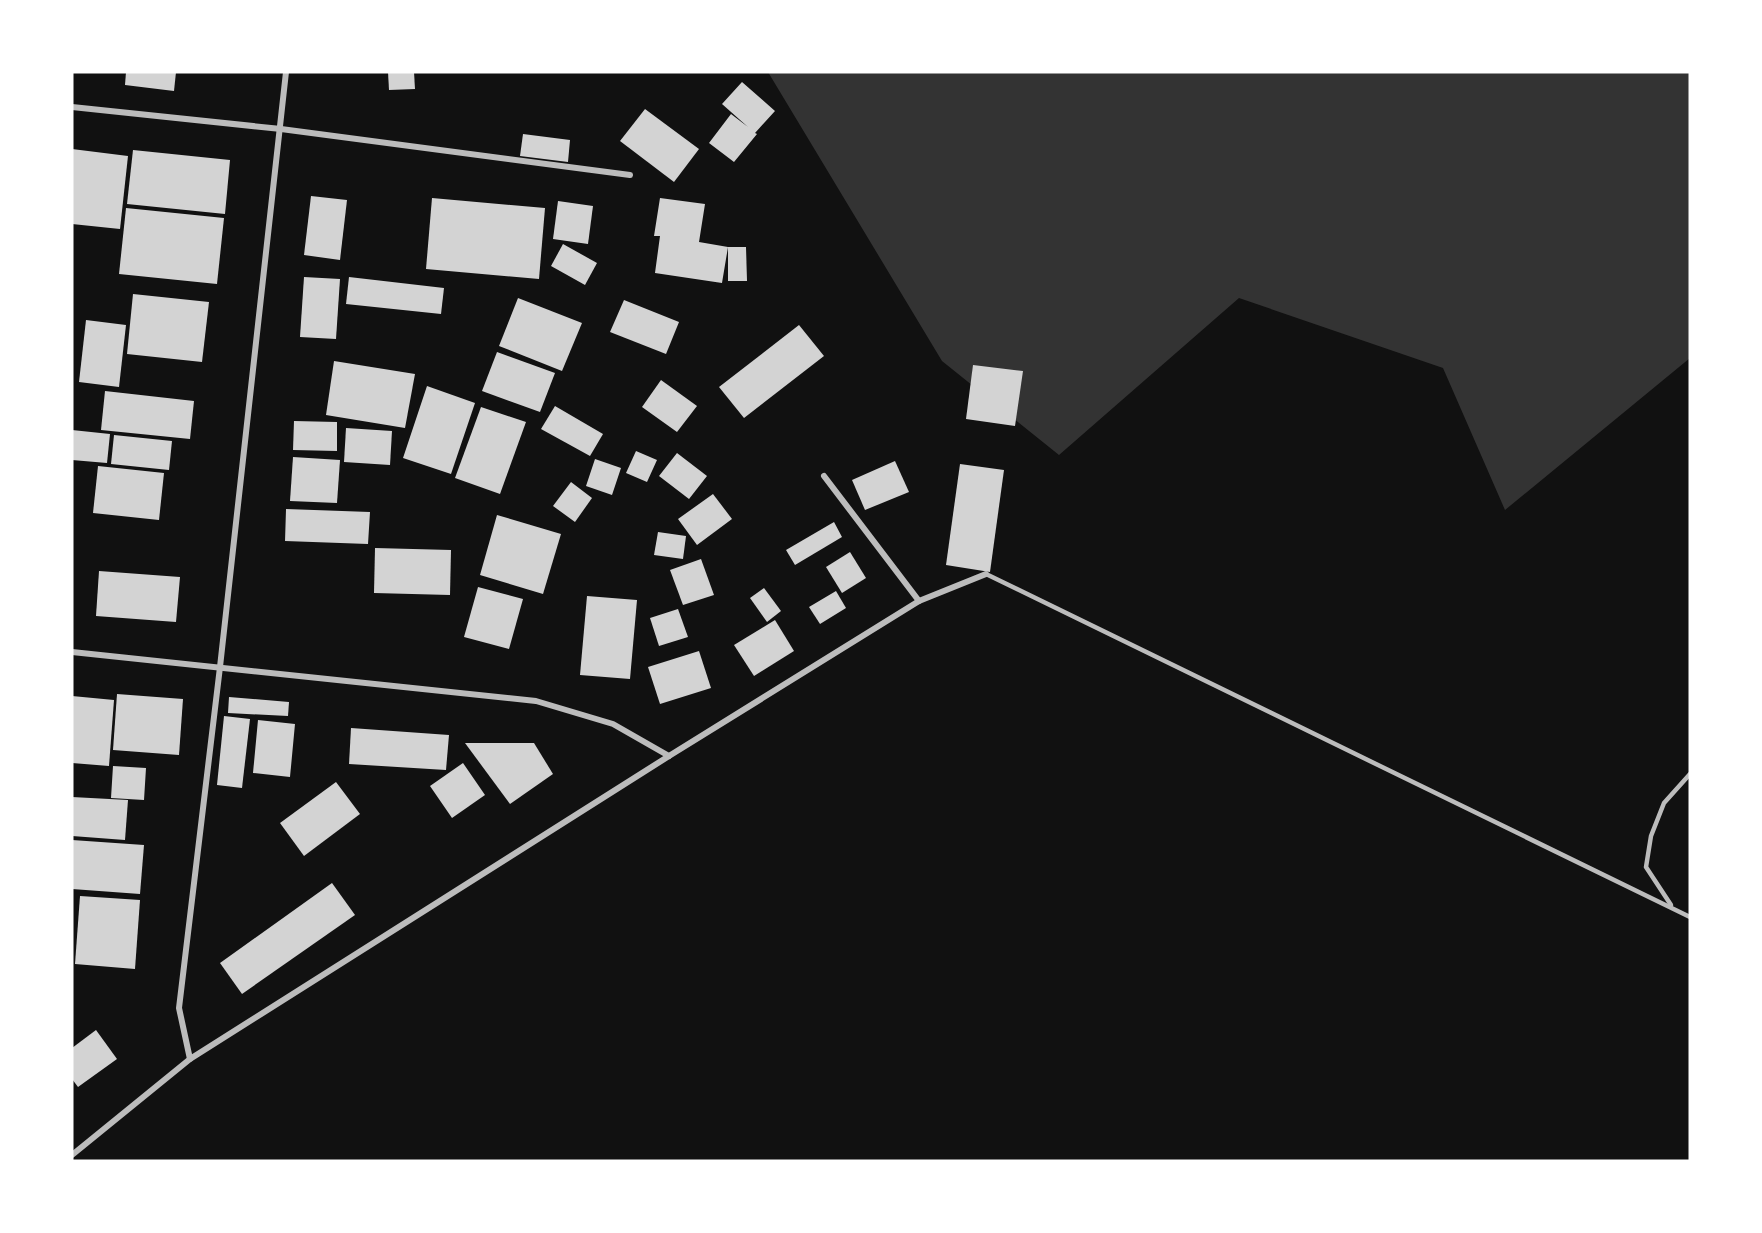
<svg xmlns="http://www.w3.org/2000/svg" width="1762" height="1233" viewBox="0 0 1762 1233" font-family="'Fira Sans Condensed',sans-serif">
<rect width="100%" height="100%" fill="#111"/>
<!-- water -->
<path fill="#333" d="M768,72H1690V358L1505,510L1443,368L1239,298L1059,455L942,361Z"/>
<!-- building -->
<g fill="#d3d3d3">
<path d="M126,72H176L174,91L125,85Z"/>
<path d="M388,72H414L415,89L389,90Z"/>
<path d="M742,82L775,111L755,133L757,134L734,162L709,143L731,114L748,127L722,104Z"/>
<path d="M645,109L699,149L674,182L620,141Z"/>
<path d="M523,134L570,140L568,162L520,156Z"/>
<path d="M72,149L128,156L120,229L72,224Z"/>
<path d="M133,150L230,160L225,214L127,204Z"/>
<path d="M311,196L347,200L340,260L304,255Z"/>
<path d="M432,198L545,208L539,279L426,269Z"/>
<path d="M660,198L705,204L699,242L728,247L722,283L655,273L660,236H654Z"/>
<path d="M558,201L593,206L588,244L553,239Z"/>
<path d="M126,208L224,218L217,284L119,274Z"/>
<path d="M563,244L597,263L585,285L551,266Z"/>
<path d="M728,247H746L747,281H728Z"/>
<path d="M304,277L340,279L336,339L300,337Z"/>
<path d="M349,277L444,288L441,314L346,304Z"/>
<path d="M133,294L209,302L202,362L127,354Z"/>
<path d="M518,298L582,323L562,371L499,346Z"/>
<path d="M624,300L679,322L666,354L610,332Z"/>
<path d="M86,320L126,325L119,387L79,382Z"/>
<path d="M799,325L824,356L744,418L719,387Z"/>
<path d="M497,352L555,373L540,412L482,391Z"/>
<path d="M334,361L415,374L405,428L326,415Z"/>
<path d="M973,365L1023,371L1015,426L966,419Z"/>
<path d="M661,380L697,406L677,432L642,407Z"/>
<path d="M427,386L475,403L451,474L403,458Z"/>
<path d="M105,391L194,401L190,439L101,430Z"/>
<path d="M555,406L603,434L590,456L541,429Z"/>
<path d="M481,407L526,422L500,494L455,478Z"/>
<path d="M294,421L337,422V451L293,450Z"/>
<path d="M346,428L392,431L390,465L344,462Z"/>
<path d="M72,430L110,434L107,463L72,460Z"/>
<path d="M114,435L172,441L169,470L111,464Z"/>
<path d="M636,451L657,460L647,482L626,473Z"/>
<path d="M677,453L707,476L689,499L659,476Z"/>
<path d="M293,457L340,460L337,503L290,501Z"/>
<path d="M595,459L621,468L612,495L586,486Z"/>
<path d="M895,461L909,492L865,510L852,480Z"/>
<path d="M960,464L1004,470L990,572L946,565Z"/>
<path d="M98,466L164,473L159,520L93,513Z"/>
<path d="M571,482L592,498L575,522L553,506Z"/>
<path d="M713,494L732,519L697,545L678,519Z"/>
<path d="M286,509L370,512L368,544L285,541Z"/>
<path d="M497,515L561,534L543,594L480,575Z"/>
<path d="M834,522L842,537L795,565L786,550Z"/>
<path d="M658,532L686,536L683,559L654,555Z"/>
<path d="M375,548L451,550L450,595L374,593Z"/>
<path d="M850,552L866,578L842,593L826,567Z"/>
<path d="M701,559L714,595L683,605L670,570Z"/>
<path d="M99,571L180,577L176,622L96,616Z"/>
<path d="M478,587L523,599L509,649L464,637Z"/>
<path d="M764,588L781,611L767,622L750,598Z"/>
<path d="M836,591L846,608L820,624L809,607Z"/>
<path d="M587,596L637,600L630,679L580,675Z"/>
<path d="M678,609L688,637L659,646L650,618Z"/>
<path d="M775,620L794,651L754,676L734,645Z"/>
<path d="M699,651L711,688L660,704L648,667Z"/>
<path d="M117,694L183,699L179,755L113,750Z"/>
<path d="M72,696L114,700L109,766L72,763Z"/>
<path d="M229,697L289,702L288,716L228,713Z"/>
<path d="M224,716L250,719L242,788L217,785Z"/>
<path d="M258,720L295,724L290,777L253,773Z"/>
<path d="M351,728L449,735L446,770L349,764Z"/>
<path d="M465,743H534L553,774L510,804Z"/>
<path d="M463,763L485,795L452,818L430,786Z"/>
<path d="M113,766L146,768L144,800L111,798Z"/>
<path d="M336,782L360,814L304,856L280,823Z"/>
<path d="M72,797L128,800L125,840L72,836Z"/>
<path d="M72,840L144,845L140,894L72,889Z"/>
<path d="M332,883L355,915L242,994L220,963Z"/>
<path d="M80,896L140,900L135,969L75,964Z"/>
<path d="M96,1030L117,1059L78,1087L72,1079V1048Z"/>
</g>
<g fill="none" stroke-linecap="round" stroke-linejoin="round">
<!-- service -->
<g stroke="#bcbcbc" stroke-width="4.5">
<path d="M986,574L1690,917"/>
<path d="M1671,905L1646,867L1651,836L1664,803L1690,774"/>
</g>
<!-- minor -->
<g stroke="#bcbcbc" stroke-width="6">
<path d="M72,107L281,129L630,175"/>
<path d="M824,476L919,601"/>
<path d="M72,652L536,701L613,724L669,756"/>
<path d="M190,1059L179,1008L220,667L286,72"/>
<path d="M72,1155L190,1059L669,756L919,601L986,574"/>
</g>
</g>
<!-- border -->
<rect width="1762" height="1233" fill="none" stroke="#ffffff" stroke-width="147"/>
</svg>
